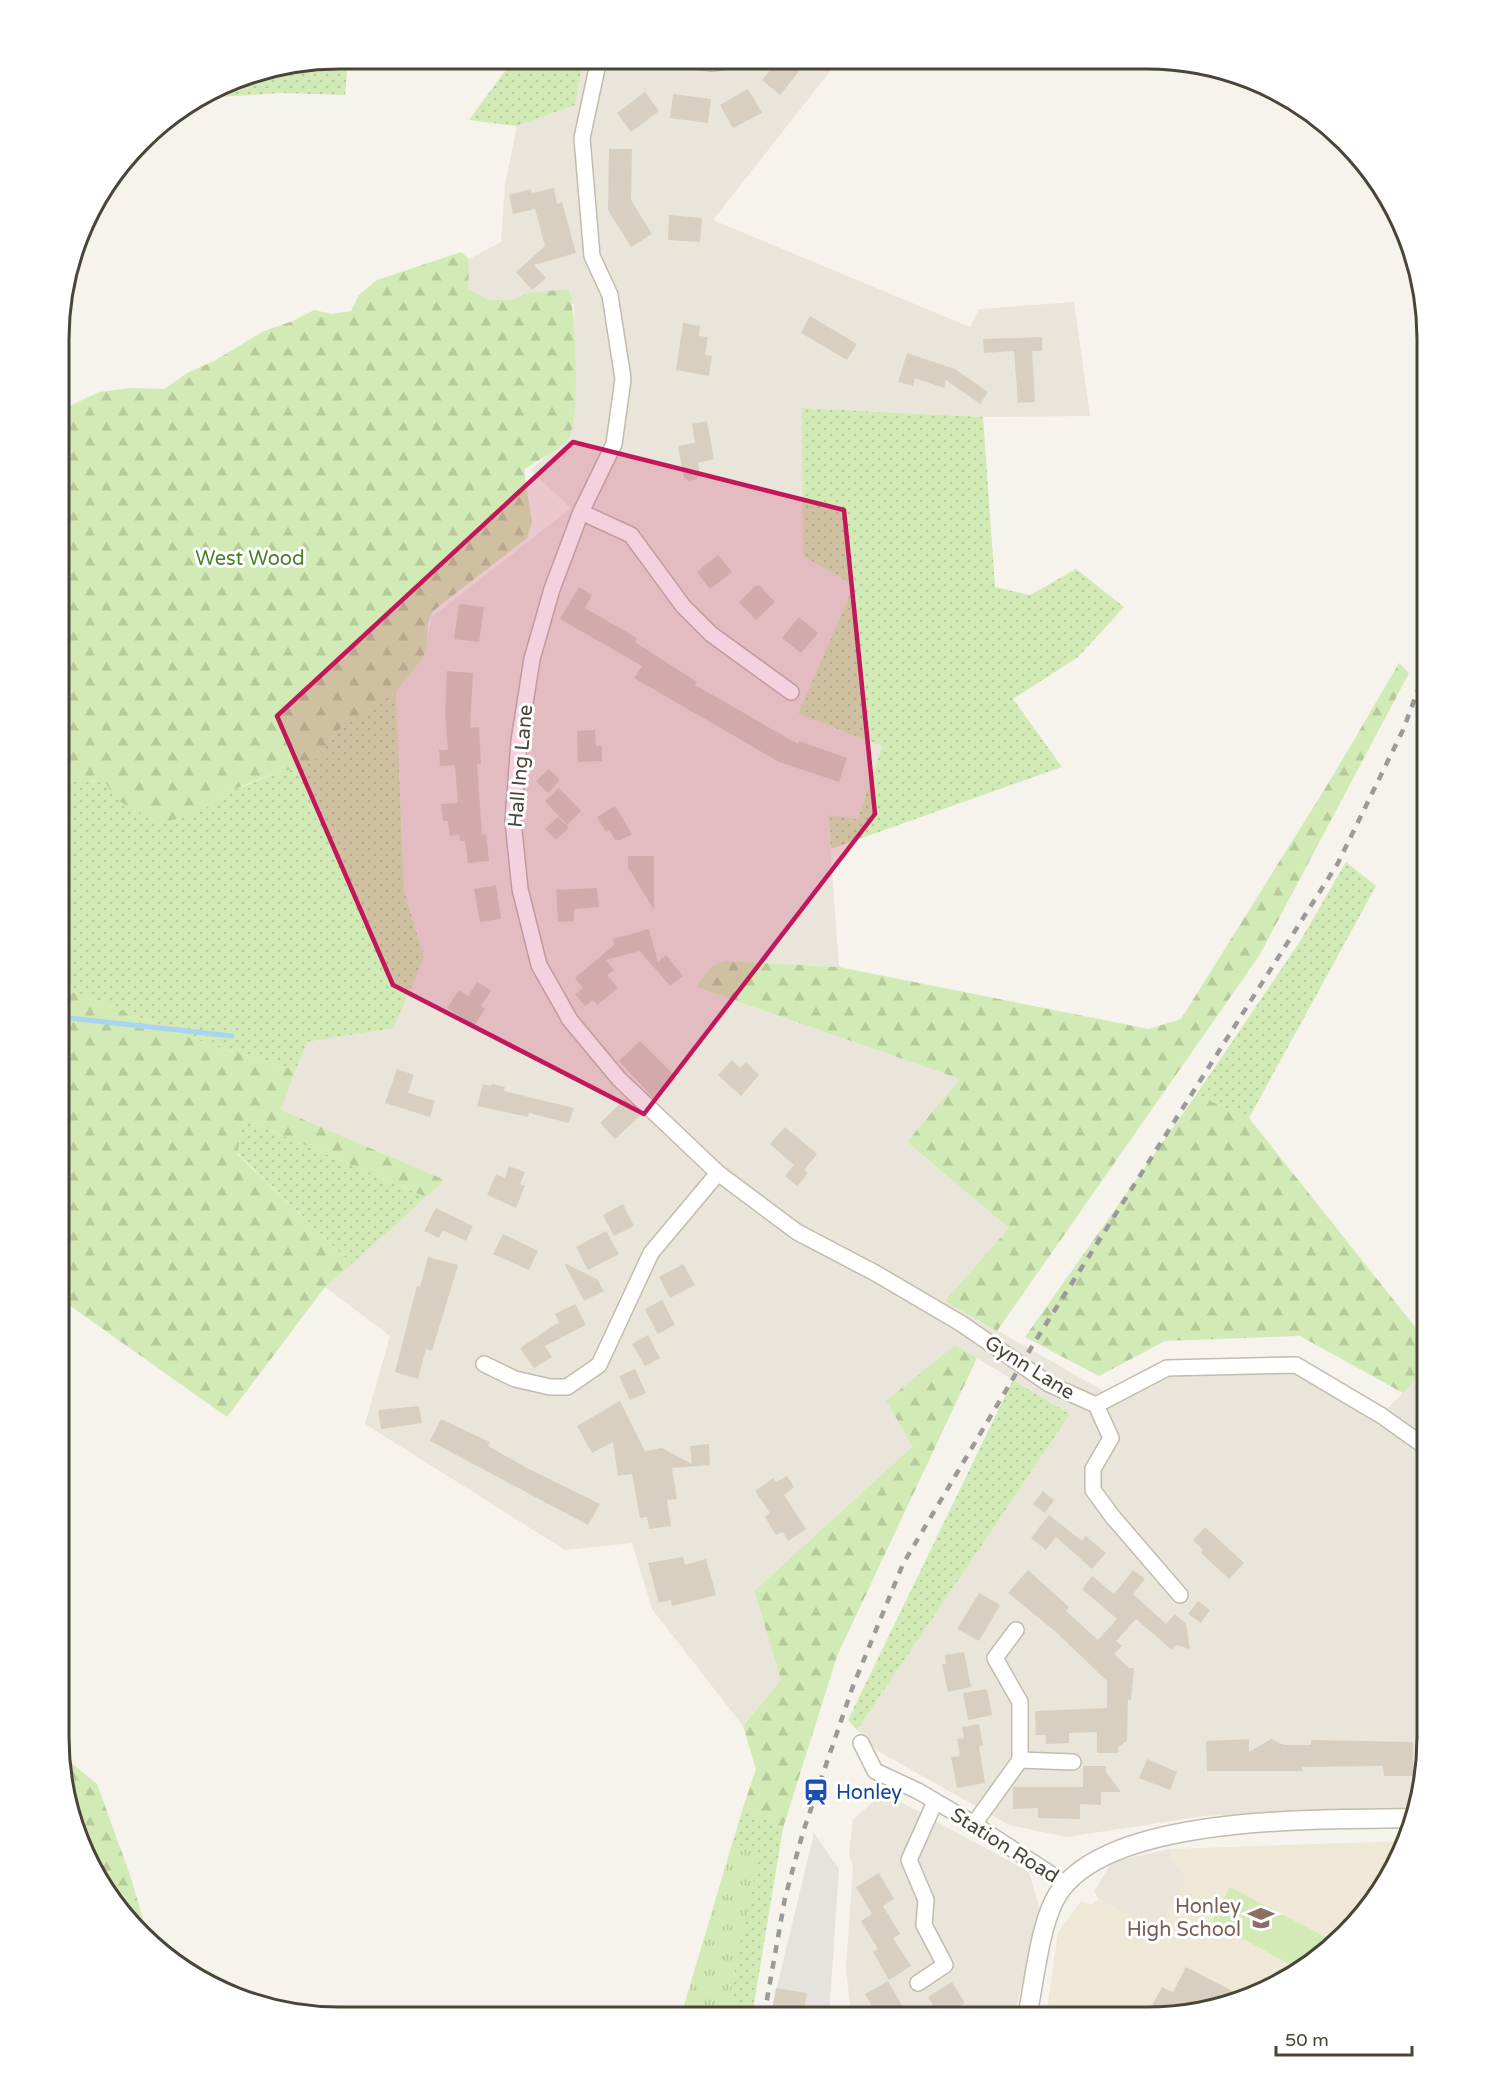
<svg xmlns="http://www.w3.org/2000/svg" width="1486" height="2076" viewBox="0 0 1486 2076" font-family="'Varela Round',sans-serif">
<defs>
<pattern id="grass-dots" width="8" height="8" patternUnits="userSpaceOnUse" patternTransform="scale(1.5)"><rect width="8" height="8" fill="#d2eab5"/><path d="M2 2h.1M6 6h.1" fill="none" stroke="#b6ca9c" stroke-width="1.8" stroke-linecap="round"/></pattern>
<pattern id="forest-firs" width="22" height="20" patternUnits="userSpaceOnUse" patternTransform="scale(1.5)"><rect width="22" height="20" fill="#d2eab5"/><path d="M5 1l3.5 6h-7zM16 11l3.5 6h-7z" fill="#b6ca9c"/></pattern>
<pattern id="park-tufts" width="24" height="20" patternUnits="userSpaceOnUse" patternTransform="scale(1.5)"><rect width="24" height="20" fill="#d2eab5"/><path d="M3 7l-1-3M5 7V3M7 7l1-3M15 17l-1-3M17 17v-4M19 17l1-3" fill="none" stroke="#b6ca9c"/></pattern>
</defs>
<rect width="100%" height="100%" fill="#f6f3ec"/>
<!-- residential -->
<g fill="#eae5da">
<path d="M583,59L839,60L713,220L970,327L979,309L1074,302L1090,416L983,417L802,408L854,585L798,714L882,746L858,819L828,816L839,967L725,961L696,987L960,1079L907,1142L1009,1228L946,1301L1107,1393L1173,1363L1288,1361L1388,1408L1427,1368V1756L1416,1810L1351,1809L1204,1816L1067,1837L1009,1825L878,1751L857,1730L1070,1414L955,1345L913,1446L754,1591L781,1680L743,1726L652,1609L632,1543L565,1550L365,1424L390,1336L325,1287L445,1180L281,1110L307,1042L394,1028L424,957L404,891L396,692L423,658L432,617L571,508L530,470L565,441L575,374L574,304L528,293L511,300H488L468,288V277L469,259L501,242L505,185L517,126L574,105Z"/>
<path d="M884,1793L1029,1872L1040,1910L1014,2017H851L846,1967L853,1867L849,1855L853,1819Z"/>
<path d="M1170,1849L1172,1859L1187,1879L1157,1931L1099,1899L1094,1891L1112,1862Z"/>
</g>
<!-- industrial -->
<path fill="#e6e2dd" d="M814,1833L839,1869L829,2017L770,2016Z"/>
<!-- education -->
<path fill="#efe8d6" d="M1406,1841L1380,1893L1332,1948L1271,1989L1148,2017H1046L1058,1932L1081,1901L1091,1905L1099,1899L1157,1931L1187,1879L1172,1859L1170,1849Z"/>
<!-- grass -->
<g fill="url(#grass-dots)">
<path d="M339,59H348L345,95L282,93L206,98L248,73Z"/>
<path d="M514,59H583L575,105L517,126L469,120Z"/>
<path d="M802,408L983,417L995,587L1030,595L1076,569L1124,607L1078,657L1013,699L1062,767L831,849L828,815L858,819L882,746L798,714L854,585L803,556Z"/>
<path d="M396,692L404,891L424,957L394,1028L307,1042L296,1070L217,1047L60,987V780L105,782L116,799L203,810L224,794L279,772L300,768L320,756L332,734Z"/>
<path d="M1346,862L1376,886L1249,1118L1196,1095L1299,943Z"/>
<path d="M244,1119L426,1197L352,1264L237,1153Z"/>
<path d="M1013,1380L1070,1414L857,1730L848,1720Z"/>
<path d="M743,1808L783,1828L752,2016H681Z"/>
</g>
<!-- forest -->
<g fill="url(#forest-firs)">
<path d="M461,252L469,259L468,288L488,300H511L528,293L569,289C576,310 580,420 569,437C559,452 538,459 524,470L532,523L527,538L433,611L428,623L427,643L423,658L396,692L332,734L320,756L300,768L279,772L252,782L224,794L203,810L167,822L144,816L116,799L105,782L60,780L61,410L99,392L131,388L164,389L187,373L214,361L264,331L293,321L314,310L332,314L351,311L359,295L377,280Z"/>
<path d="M1399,663L1409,673L1259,956L997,1331L945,1301L1009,1228L907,1142L960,1079L696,987L711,967L725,961L839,967L1149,1029L1181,1019L1331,779Z"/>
<path d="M60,987L217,1047L296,1070L281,1110L445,1180L426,1197L244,1119L237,1154L352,1264L325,1287L227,1417L59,1298Z"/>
<path d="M1196,1095L1249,1118L1427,1342V1368L1403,1393L1300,1336L1165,1341L1099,1376L1025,1337Z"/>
<path d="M955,1345L977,1358L837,1656L783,1828L743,1808L756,1769L743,1726L781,1680L754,1591L913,1446L886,1401Z"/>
<path d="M63,1756L97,1784L130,1875L147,1933L87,1861Z"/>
</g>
<!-- park -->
<path fill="url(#park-tufts)" d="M733,1841L759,1855L731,1990V2016H681Z"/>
<!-- pitch -->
<path fill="#d2eab5" d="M1230,1887L1337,1943L1300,1969L1293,1966L1212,1922Z"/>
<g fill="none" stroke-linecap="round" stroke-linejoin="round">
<!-- stream -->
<path stroke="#a9d4f2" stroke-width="5" d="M60,1017L232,1036"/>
</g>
<!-- building -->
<g fill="#d8cfc1">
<path d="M778,60H808L780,95L762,80Z"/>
<path d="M748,89L762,113L733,128L720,105Z"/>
<path d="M645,92L659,111L631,132L617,113Z"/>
<path d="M673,94L711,99L708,123L670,118Z"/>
<path d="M609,149H632L631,200L652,234L631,247L608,210Z"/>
<path d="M554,188L557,204L562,202L576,253L534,265L546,278L532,290L516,272L545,246L535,209L513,214L509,195L531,189L532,193Z"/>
<path d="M669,215L702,218L700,242L668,240Z"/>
<path d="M810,316L857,344L847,360L801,333Z"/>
<path d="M683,323L700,326L699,336L708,337L705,355L712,356L709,376L676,370Z"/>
<path d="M1042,337V351H1032L1035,402L1018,403L1014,351L984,353L983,339Z"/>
<path d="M907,353L955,369L988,392L980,404L946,380L944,388L915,378L913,386L898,382Z"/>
<path d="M707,421L714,459L698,463L700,474L696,479L689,481L684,478L678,446L695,443L692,424Z"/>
<path d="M718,555L732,572L710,589L697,572Z"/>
<path d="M755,586H760L775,602L756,620L739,602Z"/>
<path d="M579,587L592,595L585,608L637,638L635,642L697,682L695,685L798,744L799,741L847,758L839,782L779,762L634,678L642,666L560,619Z"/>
<path d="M459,604L484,607L479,642L454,639Z"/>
<path d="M799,617L818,633L801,653L782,638Z"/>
<path d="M447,671L473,673L470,728L479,727L481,764H477L482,835L486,834L489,861L468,863L465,841H460L459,835L450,836L448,821H443L441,804L458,803L455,765L440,766L439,750H448L445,713Z"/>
<path d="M595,730L596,746H602V761L578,762L577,731Z"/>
<path d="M549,769L560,780L548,793L536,781Z"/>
<path d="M559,788L581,811L567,825L545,801Z"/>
<path d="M615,806L632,834L621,840H615L609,830L606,832L597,817Z"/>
<path d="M558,817L569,828L556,840L545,829Z"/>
<path d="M628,856H654V910L628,867Z"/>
<path d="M496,885L501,919L480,922L474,889Z"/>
<path d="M597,888L599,907L574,909V921L558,922L556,890Z"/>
<path d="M649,929L658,962L666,955L683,976L670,986L640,951L606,960L614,970L607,975L618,988L597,1005L593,1000L585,1006L575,994L583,988L575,978L614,945L613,939Z"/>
<path d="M477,982L491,990L481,1006L485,1009L474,1026L447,1008L459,990L468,996Z"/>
<path d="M640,1041L677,1078L655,1100L619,1061Z"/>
<path d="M732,1060L740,1068L746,1062L759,1075L741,1096L718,1075Z"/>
<path d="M397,1069L414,1075L408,1093L435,1101L430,1117L385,1103Z"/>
<path d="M483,1084L491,1086L492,1084L505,1087L504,1091L574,1108L569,1123L529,1113L528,1117L477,1106Z"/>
<path d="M625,1099L642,1114L615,1139L600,1123Z"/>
<path d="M785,1127L817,1154L804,1170L808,1173L797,1186L785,1176L794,1165L770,1144Z"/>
<path d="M509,1166L525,1172L520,1184L525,1186L516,1208L487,1195L496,1174L505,1178Z"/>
<path d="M623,1204L634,1226L614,1236L603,1215Z"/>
<path d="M436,1208L473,1226L466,1241L443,1230L439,1238L424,1231Z"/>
<path d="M606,1231L619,1254L588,1270L576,1247Z"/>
<path d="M503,1234L538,1251L529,1270L493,1254Z"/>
<path d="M428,1257L458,1265L432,1351L426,1349L418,1379L395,1372L417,1286L420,1287Z"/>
<path d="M564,1263L597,1279L604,1291L584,1301Z"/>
<path d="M683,1264L695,1285L670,1298L659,1277Z"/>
<path d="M662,1300L675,1325L658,1334L645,1309Z"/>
<path d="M575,1304L586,1325L545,1346L552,1357L534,1368L520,1348L559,1322L555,1314Z"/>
<path d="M648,1335L660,1358L645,1366L632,1344Z"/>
<path d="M635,1369L646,1393L630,1400L619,1376Z"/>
<path d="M620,1401L645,1451L662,1448L692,1464L690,1446L709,1444L710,1465L672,1468L677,1499L667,1500L671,1526L649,1529L647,1517L640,1518L632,1474L618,1476L613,1442L592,1453L577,1426Z"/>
<path d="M419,1406L422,1423L381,1429L378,1410Z"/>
<path d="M441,1419L490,1442L488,1446L527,1468L600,1504L588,1525L430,1441Z"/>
<path d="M787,1476L794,1487L784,1495L806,1529L788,1541L783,1532L776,1535L765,1517L770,1513L755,1491L773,1478L776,1482Z"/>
<path d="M1043,1491L1054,1500L1045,1513L1033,1504Z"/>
<path d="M1049,1515L1082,1541L1086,1536L1106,1553L1092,1569L1056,1537L1046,1550L1031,1538Z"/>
<path d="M1205,1527L1244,1563L1229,1579L1201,1553L1203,1550L1193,1540Z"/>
<path d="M683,1557L685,1565L706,1559L716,1595L672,1606L671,1600L659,1603L648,1563Z"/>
<path d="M1028,1570L1069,1607L1066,1611L1098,1640L1117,1619L1082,1589L1092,1576L1114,1594L1133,1570L1145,1579L1133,1594L1166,1624L1175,1614L1186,1624L1190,1649L1176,1645L1172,1650L1136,1619L1116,1641L1122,1646L1114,1654L1129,1668H1134L1131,1700H1128L1127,1741L1118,1747V1753H1097V1732L1069,1733V1743L1046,1744V1735H1036L1035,1711L1107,1708V1681L1056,1632L1008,1593Z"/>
<path d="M979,1593L1000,1605L979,1641L957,1629Z"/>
<path d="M1198,1601L1210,1610L1201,1623L1188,1614Z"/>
<path d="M964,1652L971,1687L948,1692L942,1664H946L945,1655Z"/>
<path d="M987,1689L992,1715L968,1720L963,1693Z"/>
<path d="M979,1724L983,1745L979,1746L985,1783L957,1788L951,1757L960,1756L957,1739L964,1738L962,1727Z"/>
<path d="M1249,1739V1752L1271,1739L1284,1745H1311V1740L1413,1742V1776H1384L1383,1766L1302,1767V1771H1207L1206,1741Z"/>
<path d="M1147,1759L1177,1772L1170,1790L1139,1778Z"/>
<path d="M1083,1766H1106V1772L1121,1792H1101V1805L1080,1804V1819L1038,1818V1808L1013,1809V1787H1083Z"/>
<path d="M879,1873L894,1899L883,1906L900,1934L893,1938L911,1966L889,1980L873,1952L878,1949L861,1921L872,1914L856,1887Z"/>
<path d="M1186,1967L1242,1996L1146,2017L1162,1987L1173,1992Z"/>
<path d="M888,1981L904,2009L892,2017H878L865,1994Z"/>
<path d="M952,1982L965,2003L940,2017L928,1997Z"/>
<path d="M776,1988L807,1993L803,2017L771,2016Z"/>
</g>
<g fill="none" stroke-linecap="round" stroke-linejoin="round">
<!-- minor casing -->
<g stroke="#c2bbae" stroke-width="18">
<g id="minor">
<path d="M599,59L582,138L592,256L610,295L623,379L614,444L581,512L552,589L532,659L519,741L513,821L520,889L539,965L570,1020L619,1079L718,1173L797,1232L877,1274L962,1324L1049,1384L1096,1405L1167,1368L1296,1365L1382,1416L1427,1448"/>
<path d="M693,60L712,63L732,60"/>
<path d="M581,512L631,535L683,606L711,634L791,692"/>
<path d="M484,1364L515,1379L550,1387H567L599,1365L651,1253L718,1173"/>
<path d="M1096,1405L1111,1438L1093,1469V1490L1112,1516L1180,1595"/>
<path d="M1016,1630L995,1658L1020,1702V1760"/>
<path d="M861,1743L875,1771L918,1791L974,1824L1066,1884"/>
<path d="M974,1824L1020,1760L1073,1762"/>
<path d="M918,1983L945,1965L924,1925L926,1900L909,1860L935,1802"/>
</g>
</g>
<!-- tertiary casing -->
<g stroke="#c2bbae" stroke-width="21">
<path id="tertiary" d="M1027,2017C1034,1984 1039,1931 1054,1901C1098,1812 1327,1820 1415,1818"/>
</g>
<!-- minor -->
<use href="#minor" stroke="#fff" stroke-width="15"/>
<!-- tertiary -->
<use href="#tertiary" stroke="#fff" stroke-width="18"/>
<!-- rail -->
<path stroke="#9a9a9a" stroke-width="4.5" stroke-dasharray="8 8" stroke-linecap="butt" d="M764,2016L785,1898L803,1832L853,1686L903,1564L1034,1343L1338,863L1403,730L1427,666"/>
</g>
<!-- marked area -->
<path fill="#c2185b" fill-opacity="0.2" stroke="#c2185b" stroke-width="4.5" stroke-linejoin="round" d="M573,442L844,510L875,814L644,1114L393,985L277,716Z"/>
<!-- icons -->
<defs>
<g id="station-bare" transform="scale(2.07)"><path d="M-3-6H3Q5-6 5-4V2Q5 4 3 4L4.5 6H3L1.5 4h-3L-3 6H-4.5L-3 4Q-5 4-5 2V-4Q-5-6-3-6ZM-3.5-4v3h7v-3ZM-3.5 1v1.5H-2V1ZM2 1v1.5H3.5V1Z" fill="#1a4fb4" stroke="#fff" stroke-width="2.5" paint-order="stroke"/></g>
<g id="school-bare" transform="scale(2.07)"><path d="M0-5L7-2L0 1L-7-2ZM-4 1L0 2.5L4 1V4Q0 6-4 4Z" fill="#8d6e63" stroke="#fff" stroke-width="2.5" paint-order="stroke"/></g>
</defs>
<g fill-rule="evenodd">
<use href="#station-bare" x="816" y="1792"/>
<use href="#school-bare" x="1261" y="1918"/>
</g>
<g text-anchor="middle" stroke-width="6" stroke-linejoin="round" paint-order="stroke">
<!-- park labels -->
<g font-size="20" fill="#4a7f2a" stroke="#fff">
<text x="250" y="565">West Wood</text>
</g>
<!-- street labels -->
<g font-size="20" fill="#4b4439" stroke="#fff">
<text transform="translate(520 766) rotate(-85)" y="7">Hall Ing Lane</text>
<text transform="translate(1030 1367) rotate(32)" y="7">Gynn Lane</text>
<text transform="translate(1005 1845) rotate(32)" y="7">Station Road</text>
</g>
<!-- transit labels -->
<g font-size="20" fill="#164399" stroke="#fff" text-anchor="start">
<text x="836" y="1799">Honley</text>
</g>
<!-- education labels -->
<g font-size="20" fill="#785e54" stroke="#fff" text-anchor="end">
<text x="1241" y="1913">Honley<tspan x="1241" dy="23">High School</tspan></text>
</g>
</g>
<!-- crop -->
<path d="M0 0H1486V2076H0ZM339 69H1147A270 270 0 0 1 1417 339V1737A270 270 0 0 1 1147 2007H339A270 270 0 0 1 69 1737V339A270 270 0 0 1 339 69Z" fill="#fff" fill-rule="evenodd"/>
<path fill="none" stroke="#4b4439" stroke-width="3" d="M339 69H1147A270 270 0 0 1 1417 339V1737A270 270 0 0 1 1147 2007H339A270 270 0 0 1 69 1737V339A270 270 0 0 1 339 69Z"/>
<!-- scale -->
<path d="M1276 2046v9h136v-9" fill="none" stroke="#4b4439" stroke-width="3"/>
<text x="1285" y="2046" font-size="18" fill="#4b4439" stroke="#ffffff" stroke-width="4.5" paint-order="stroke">50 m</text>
</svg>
